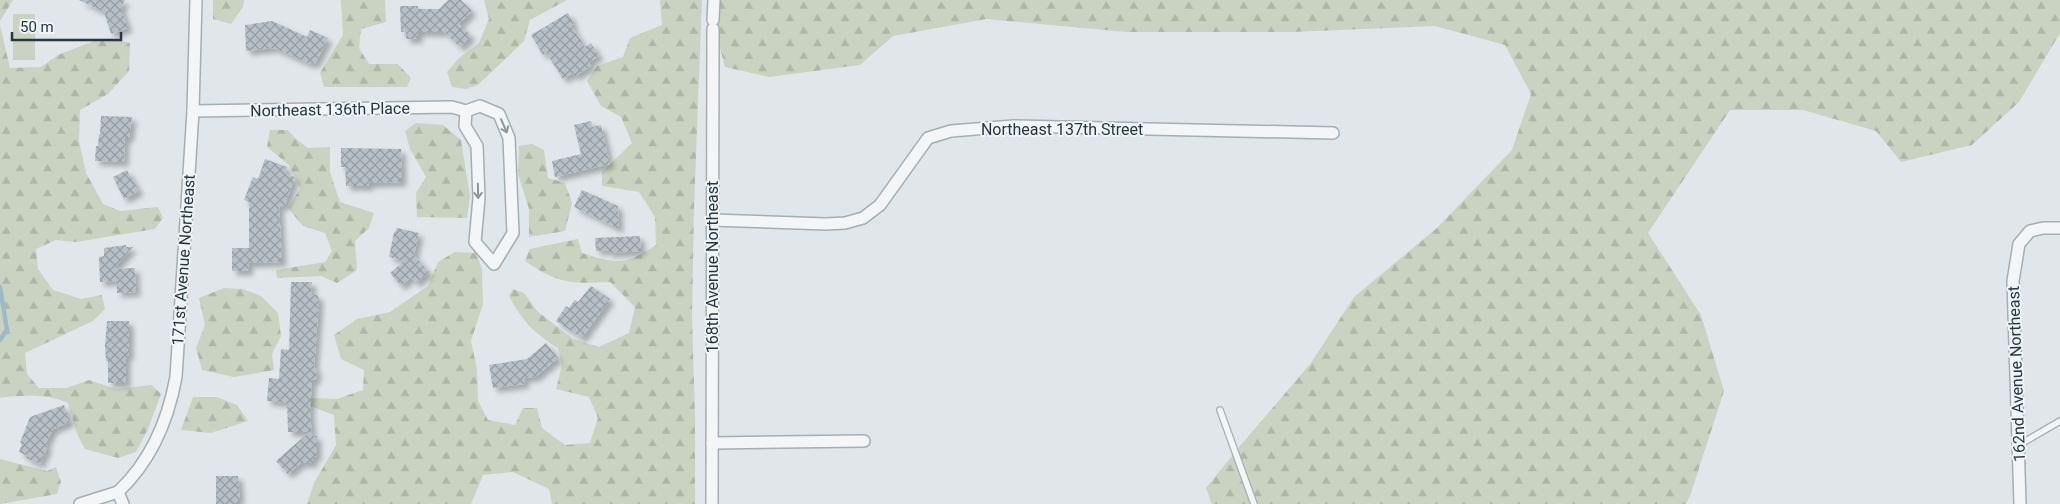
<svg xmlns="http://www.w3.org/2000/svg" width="2060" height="504" viewBox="0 0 2060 504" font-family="Roboto,sans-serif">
<defs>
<pattern id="forest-firs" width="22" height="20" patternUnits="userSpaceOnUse" patternTransform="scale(1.25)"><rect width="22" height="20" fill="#cad3c1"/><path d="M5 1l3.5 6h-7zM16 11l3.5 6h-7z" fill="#aeb6a7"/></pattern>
<pattern id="building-cross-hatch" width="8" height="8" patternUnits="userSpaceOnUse" patternTransform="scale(1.25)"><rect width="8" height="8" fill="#b7c0c6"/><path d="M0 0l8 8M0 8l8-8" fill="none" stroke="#959da2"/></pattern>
<filter id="shadow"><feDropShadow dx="4.5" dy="4.5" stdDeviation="2.5" flood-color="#0004"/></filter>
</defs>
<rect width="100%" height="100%" fill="#e0e6e9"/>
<!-- forest -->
<g fill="url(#forest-firs)">
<path d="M0,0H13L0,21Z"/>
<path d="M213,0H244L243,7L231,24L213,19Z"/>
<path d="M341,0H385L386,22L361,29L359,48L369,64H398L411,78L407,87H324L320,73L343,35Z"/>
<path d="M484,0H567L530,20L524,41L478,85L466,89L452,87L447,72L458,59L479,43L489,19Z"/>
<path d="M660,0H702L694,207L692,317L695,417V504H552L549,489L513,472L483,475L471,504H307L314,483L336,445L334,415L307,405L310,398L337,399L363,390L364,370L341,359L334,335L357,319L390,312L428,286L438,262L455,252L476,253L482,269L483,304L471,341L477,369L478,401L488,420L515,425L523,408H537L542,428L565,445L590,443L598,418L589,397L556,389L562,365L558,348C534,333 522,321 509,296L513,289L524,293L537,311L573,339L599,347L629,333L635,307L610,282C572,284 558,284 525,261L530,249L578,239L582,253C617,264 624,266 656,245L655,217L639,192L602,186V172L632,143L621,117L601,106L587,81L597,66L623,57L630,38L662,25Z"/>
<path d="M714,0H2060V33L2019,102L1972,145L1901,162L1876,131L1803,110H1730L1648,233L1701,315L1724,391L1690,496L1686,504H1212L1206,488L1240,446L1311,363L1354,297L1437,228L1512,150L1531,94L1505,45L1435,26L1292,32H1126L986,19L893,36L860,65L769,77L725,67L713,20Z"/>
<path d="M0,25L10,68L41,67L58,55L94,41L119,40L130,43L129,71L108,94L80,110L79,141L86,173L103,204L120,211L158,207L163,218L155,229L76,242L56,240L36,249L38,269L53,290L81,299L102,295L105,309L93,321L25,353L27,374L39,388H67L89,380L116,389L152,385L161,394L148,429L136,452L118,458L85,449L77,434L68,403C48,394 22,395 0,398Z"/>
<path d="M416,123L443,125L461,140L470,196L467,218L417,217L416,193L426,177L410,149L405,131Z"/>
<path d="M270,130H288L296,139L308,148L330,147V172L340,202L374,213L369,228L355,241L357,270L337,283L321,276L277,278L276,270L325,262L332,251L325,233L303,226L288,208L300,189L289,165L267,147Z"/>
<path d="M532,144L544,150L548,178L565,183L572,203L565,231L529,237V209L518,174L519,146Z"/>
<path d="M224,288L243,289L261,296L278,313L281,336L272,354L274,370L234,377L202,370L196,348L205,325L199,298Z"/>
<path d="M193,397H217L237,405L248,421L211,433L181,430Z"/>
<path d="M0,459L47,471L56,467L61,482L57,494L0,504Z"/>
</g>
<!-- park -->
<rect fill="#cad3c1" x="13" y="14" width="22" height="46"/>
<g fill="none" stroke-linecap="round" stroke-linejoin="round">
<!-- stream -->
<path stroke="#9abcca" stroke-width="4.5" d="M0,287L7,330L0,340"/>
</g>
<!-- building -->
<g fill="url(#building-cross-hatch)" filter="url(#shadow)">
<path d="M79,0H125L121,8L128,28L111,34L104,12Z"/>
<path d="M448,0H461L472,11L459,24L471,36L460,47L444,32H418V39H406V32H401L400,6H418V9H439Z"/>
<path d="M568,13L574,24L571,25L585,47L591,43L599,56L589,62L591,66L575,76L573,73L563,79L546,52L543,55L531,35Z"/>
<path d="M272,21L307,37L310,30L328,38L315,64L311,62L310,64L274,48L246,51L245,25Z"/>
<path d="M101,116L132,117L129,138H125L124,162L95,161L96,146H98L99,134L100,135Z"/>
<path d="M591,121L592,127L601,125L610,164L555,177L552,161L581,154L574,125Z"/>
<path d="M341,148L401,149L402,182L369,183V186H346L345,167H341Z"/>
<path d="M265,159L287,167L285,174L295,177L284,207L279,205L282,262L248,263L249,271H232V248H249V202L244,200L253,177L258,179Z"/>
<path d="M127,170L139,191L124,199L113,177Z"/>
<path d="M582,190L618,206L619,229L574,207Z"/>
<path d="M397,228L419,233L414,255L429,272L416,283L411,277L401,286L390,273L404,261L389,257L394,232H395Z"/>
<path d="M640,236L641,251L609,253V250L596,251L595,238Z"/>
<path d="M126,245V247H133L113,269L135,268L136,292L117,293V281L100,282L99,257L104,256V248Z"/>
<path d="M291,282H312L311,295H318L319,301L314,368H317L316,380H312L310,412L312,436H317V456L313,457V463H301L288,474L276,461L309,432H288L287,403L267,401L269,378L279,379L281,349L289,350Z"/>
<path d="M591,286L610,299L582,338L556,321L566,306L569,308L575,300L578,302Z"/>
<path d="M107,321H129V356H126V383H108V361H106L105,346Z"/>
<path d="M546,343L558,358L535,377L524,378L525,384L493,388L489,365L527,359Z"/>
<path d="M64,405L70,422L53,429L45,445L48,446L40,464L26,458L27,456L19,452L22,444L20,443L30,417Z"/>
<path d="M216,476H238L240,499H238V504H216Z"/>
</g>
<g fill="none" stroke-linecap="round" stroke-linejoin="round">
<!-- lane casing -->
<g stroke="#a5aeb3" stroke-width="8">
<g id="lane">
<path d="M1220,410L1254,504"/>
<path d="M2019,445L2060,421"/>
</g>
</g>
<!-- street casing -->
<g stroke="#a5aeb3" stroke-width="14">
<g id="street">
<path d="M713,20L714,0"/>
<path d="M193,111L452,107L466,111L480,106L499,114L509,138L513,233L494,264L475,242L479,198L477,146L465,126L466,111"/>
<path d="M712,220L826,224L845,223L863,218L880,205L928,138L951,131L1013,126L1333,133"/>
<path d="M712,443L864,441"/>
<path d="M80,504L118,492"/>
<path d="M123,504L118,492C151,461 168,421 176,377L193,111L196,0"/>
<path d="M712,504L713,29"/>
<path d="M2020,504L2013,281L2019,244L2030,231L2043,228H2060"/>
</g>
</g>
<!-- lane -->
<use href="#lane" stroke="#f3f5f7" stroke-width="5.5"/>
<!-- street -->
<use href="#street" stroke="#f3f5f7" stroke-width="11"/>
</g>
<!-- one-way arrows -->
<defs><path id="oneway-shaft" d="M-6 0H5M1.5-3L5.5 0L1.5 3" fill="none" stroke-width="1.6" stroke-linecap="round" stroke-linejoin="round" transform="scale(1.25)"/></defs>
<g stroke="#8e969c">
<use href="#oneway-shaft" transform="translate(504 126) rotate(66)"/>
<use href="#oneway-shaft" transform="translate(478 191) rotate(89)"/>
</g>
<g text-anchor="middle" stroke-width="4" stroke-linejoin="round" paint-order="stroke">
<!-- street labels -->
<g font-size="16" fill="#283741" stroke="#eff4f7">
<text transform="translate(330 109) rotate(-1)" y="6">Northeast 136th Place</text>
<text x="1062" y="135">Northeast 137th Street</text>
<text transform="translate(183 260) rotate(-86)" y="6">171st Avenue Northeast</text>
<text transform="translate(712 267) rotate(-90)" y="6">168th Avenue Northeast</text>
<text transform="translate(2016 374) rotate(-92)" y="6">162nd Avenue Northeast</text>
</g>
</g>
<!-- scale -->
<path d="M12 32v8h109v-8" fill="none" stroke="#283741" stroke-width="2.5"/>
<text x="20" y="32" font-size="15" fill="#283741" stroke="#eff4f7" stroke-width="4" paint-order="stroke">50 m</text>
</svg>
